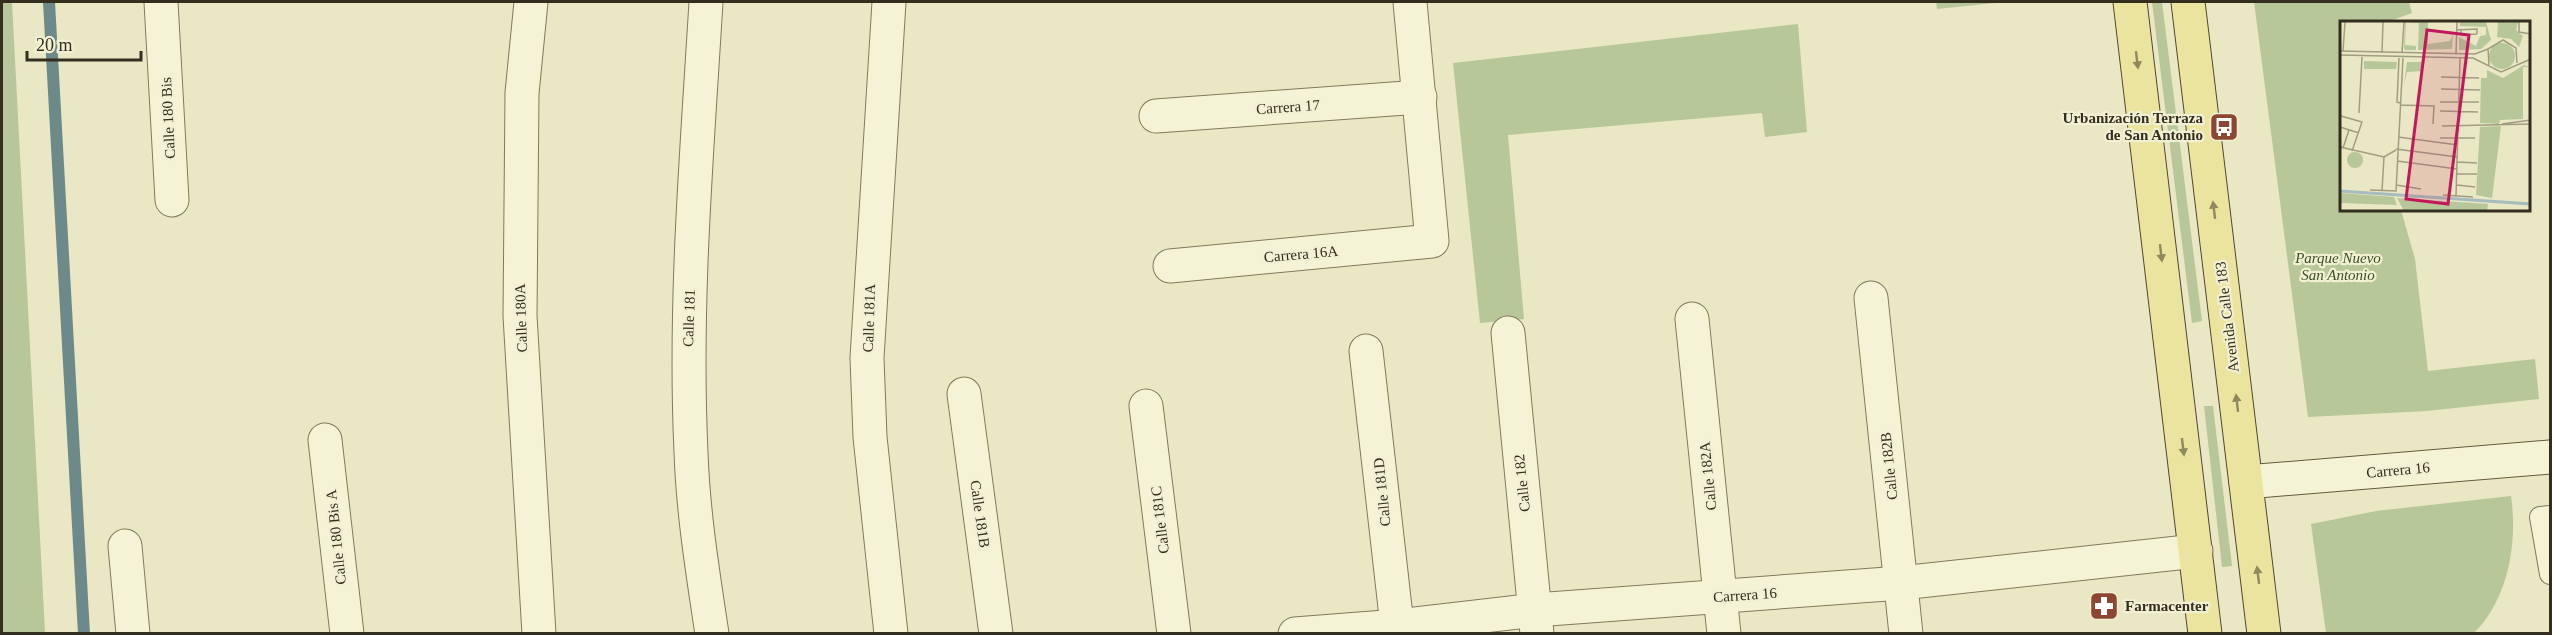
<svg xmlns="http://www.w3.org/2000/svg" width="2552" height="635" viewBox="0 0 2552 635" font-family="'Times New Roman',serif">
<rect width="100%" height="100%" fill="#eae7c4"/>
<!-- green -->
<g fill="#b7c799">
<path d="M2,2H12L45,633H2Z"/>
<path d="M1936,2H2005L1937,9Z"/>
<path d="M2152,2H2162L2202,321L2192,323Z"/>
<path d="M2254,2H2409L2412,13L2387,22H2342V210H2401L2415,259L2428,371L2535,359L2539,399L2427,411L2308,417Z"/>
<path d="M1798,24L1807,132L1765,137L1762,113L1508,135L1524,319L1480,323L1453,63Z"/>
<path d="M2204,406H2213L2232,566L2222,567Z"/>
<path d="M2511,496C2518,543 2508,599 2474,633H2326L2311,524L2376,511Z"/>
</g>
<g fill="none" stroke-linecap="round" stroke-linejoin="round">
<!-- stream -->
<path stroke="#6d8a8a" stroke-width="12" d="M49,2L84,634"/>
<!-- lane casing -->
<g stroke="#82795c" stroke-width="22">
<path id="lane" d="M2550,516L2540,517L2550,574"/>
</g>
<!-- street casing -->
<g stroke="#82795c" stroke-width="35">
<g id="street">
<path d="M161,2L172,200"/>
<path d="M531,2L522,93L520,316L539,634"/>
<path d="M706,2C697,152 684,302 691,452C693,513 703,574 712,634"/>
<path d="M889,2L867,358L870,437L891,634"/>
<path d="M1156,116L1420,97"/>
<path d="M1170,266L1432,241L1410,2"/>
<path d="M1871,298L1906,634"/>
<path d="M1692,319L1724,634"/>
<path d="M1508,333L1537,634"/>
<path d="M1366,351L1398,634"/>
<path d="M964,394L996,634"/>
<path d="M1146,406L1174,634"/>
<path d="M325,440L347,634"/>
<path d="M125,546L133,634"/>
<path d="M1295,634L1398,626L1535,610L1901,583L2196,551"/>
</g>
</g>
<!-- secondary casing -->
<g stroke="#645a3f" stroke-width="35">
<path id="secondary" d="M2246,482L2550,457"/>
</g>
<!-- primary casing -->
<g stroke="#514730" stroke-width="35">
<g id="primary">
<path d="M2130,2L2205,634"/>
<path d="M2188,2L2264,634"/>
</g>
</g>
<!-- lane -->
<use href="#lane" stroke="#f5f3d6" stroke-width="20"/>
<!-- street -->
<use href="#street" stroke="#f5f3d6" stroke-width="33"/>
<!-- secondary -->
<use href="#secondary" stroke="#f5f3d6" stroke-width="33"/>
<!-- primary -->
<use href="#primary" stroke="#eae49f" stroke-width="33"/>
</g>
<!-- one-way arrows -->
<defs><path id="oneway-solid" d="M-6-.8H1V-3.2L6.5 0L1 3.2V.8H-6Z" transform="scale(1.5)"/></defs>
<g fill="#8f895f">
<use href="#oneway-solid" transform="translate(2137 60) rotate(83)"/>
<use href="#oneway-solid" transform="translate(2214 210) rotate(-97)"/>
<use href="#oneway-solid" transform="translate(2161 253) rotate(83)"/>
<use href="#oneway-solid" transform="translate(2237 403) rotate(-97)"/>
<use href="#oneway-solid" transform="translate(2183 447) rotate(83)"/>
<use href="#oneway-solid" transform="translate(2258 575) rotate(-97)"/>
</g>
<!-- icons -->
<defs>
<g id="bus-square" transform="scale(1.5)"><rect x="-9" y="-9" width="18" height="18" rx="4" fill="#8c4632" stroke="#f2f0d3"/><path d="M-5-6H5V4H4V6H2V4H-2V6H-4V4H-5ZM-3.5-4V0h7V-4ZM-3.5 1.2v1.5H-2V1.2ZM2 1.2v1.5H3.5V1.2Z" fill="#fff"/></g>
<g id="pharmacy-square" transform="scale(1.5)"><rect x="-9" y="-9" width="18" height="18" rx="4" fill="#8c4632" stroke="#f2f0d3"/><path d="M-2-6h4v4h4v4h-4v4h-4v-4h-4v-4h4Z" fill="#fff"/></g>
</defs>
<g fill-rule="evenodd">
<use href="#bus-square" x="2224" y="127"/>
<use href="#pharmacy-square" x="2104" y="606"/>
</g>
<g text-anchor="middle" stroke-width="4.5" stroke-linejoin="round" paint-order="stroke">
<!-- street labels -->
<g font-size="15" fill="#342e1f" stroke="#f2f0d3">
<text transform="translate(1288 107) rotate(-4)" y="5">Carrera 17</text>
<text transform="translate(168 118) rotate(-93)" y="5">Calle 180 Bis</text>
<text transform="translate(1301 254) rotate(-5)" y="5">Carrera 16A</text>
<text transform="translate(2227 317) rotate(-97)" y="5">Avenida Calle 183</text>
<text transform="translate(521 318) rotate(-92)" y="5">Calle 180A</text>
<text transform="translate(689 318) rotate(-88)" y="5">Calle 181</text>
<text transform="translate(869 318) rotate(-88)" y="5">Calle 181A</text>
<text transform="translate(1889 466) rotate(-96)" y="5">Calle 182B</text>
<text transform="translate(2398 470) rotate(-5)" y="5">Carrera 16</text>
<text transform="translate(1708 476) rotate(-96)" y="5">Calle 182A</text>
<text transform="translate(1522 483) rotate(-96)" y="5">Calle 182</text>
<text transform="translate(1382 492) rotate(-96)" y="5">Calle 181D</text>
<text transform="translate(980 514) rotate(82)" y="5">Calle 181B</text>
<text transform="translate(1160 520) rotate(-97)" y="5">Calle 181C</text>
<text transform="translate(336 537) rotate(-96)" y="5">Calle 180 Bis A</text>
<text transform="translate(1745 595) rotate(-4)" y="5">Carrera 16</text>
</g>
<!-- poi labels -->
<g font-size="15" font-weight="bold" fill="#342e1f" stroke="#f2f0d3" text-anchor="end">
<text x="2203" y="123">Urbanización Terraza<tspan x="2203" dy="17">de San Antonio</tspan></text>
<text x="2125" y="611" text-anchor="start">Farmacenter</text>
</g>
<!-- park labels -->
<g font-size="15" font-style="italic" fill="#3b4e27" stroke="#f2f0d3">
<text x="2338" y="263">Parque Nuevo<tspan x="2338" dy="17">San Antonio</tspan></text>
</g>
</g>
<!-- overview -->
<g transform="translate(2340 21)">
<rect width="190" height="190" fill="#eae7c4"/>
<path d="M65,1H88V23L110,20L113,13L112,28L78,29L79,2L66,1L65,24L76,25V29H65L64,27ZM120,1H146L151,19L141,28L119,29V16L136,25L140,15L146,14V6L120,5ZM158,1H178L176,9L183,15L179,26L171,18L157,16ZM149 35a13 13 0 1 1 26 0a13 13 0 1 1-26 0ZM24,40L57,41L56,48H24ZM67,41H82V50L67,51L64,63ZM184,44L190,46H183V98L160,99L159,103L140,102L141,57H147V49L163,57ZM161,105L152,177L136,174L140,106ZM7 139a8 8 0 1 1 16 0a8 8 0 1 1-16 0ZM0,172L54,176L57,184L0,182ZM57,177L133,182L148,183L147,190H64Z" fill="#b7c799"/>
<path fill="none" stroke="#a5bdbc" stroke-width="3" d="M0,170L191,183"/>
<path fill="none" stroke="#a19d82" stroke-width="1.5" d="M179,1V11L191,13M121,8V14L137,13M117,9L137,8V13M0,30L135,33L148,28M3,30L5,1M42,32L43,1M62,32L64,1M116,32L117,1M0,34L133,37L161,51L191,38M59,37L57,81L60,82M149,44L148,28L163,19L176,27L177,42M101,56L139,57M101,68L140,69M100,81H139M60,84L94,85L93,103M100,90L138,91M19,92L22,36M1,95L22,101L12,130M162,103L191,99M102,105L191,103M0,106L19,112M58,116L118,124M100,117H135M0,126L44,136L56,129M3,127L9,109M56,128L117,136M57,140L117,148M117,141L137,142M117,153H137M56,164L81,168M117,164L135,166M30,169L56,170L63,37M42,170L44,136M103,174L133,176M116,175L120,37"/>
<path fill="#c2185b" fill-opacity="0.15" stroke="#c2185b" stroke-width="3" d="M87,9L129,14L108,183L66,178Z"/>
<rect width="190" height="190" fill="none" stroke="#342e1f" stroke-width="3"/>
</g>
<!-- border -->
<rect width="2552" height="635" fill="none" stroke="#342e1f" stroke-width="6"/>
<!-- scale -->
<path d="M27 51v9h114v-9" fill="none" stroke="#342e1f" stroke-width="3"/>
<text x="36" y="51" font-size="18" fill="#342e1f" stroke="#f2f0d3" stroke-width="4.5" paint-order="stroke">20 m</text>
</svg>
